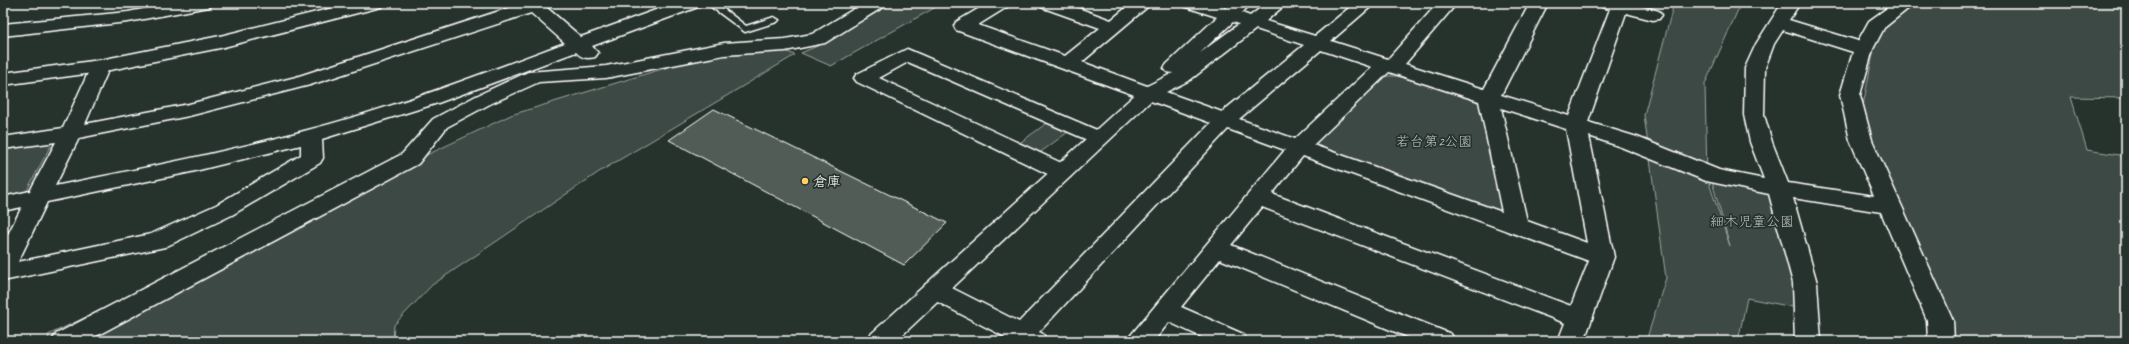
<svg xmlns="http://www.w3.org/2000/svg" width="2129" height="344" viewBox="0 0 2129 344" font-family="Caveat,'Klee One',sans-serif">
<rect width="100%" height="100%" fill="#26332d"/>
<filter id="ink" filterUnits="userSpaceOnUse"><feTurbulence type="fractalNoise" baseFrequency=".025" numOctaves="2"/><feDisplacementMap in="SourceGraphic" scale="8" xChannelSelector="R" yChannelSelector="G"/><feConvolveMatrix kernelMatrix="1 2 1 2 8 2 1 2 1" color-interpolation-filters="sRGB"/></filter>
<g filter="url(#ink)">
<!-- green -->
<g fill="#3e4944" stroke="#9ea4a2">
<path d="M893,3H943L831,66L801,53L824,43Z"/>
<path d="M1674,3H1741L1705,84L1707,177L1730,246L1711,178L1774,194L1794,264L1798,308L1747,298L1738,341H1646L1666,278L1644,115Z"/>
<path d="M1887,3H2126V98L2071,97L2087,150L2126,156V341H1956L1859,126L1880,18Z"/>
<path d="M757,40L795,55L599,172L432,285L394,325L393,341H49L48,335L511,115Z"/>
<path d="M1384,76H1399L1476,101L1480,105L1503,212L1493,215L1314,152L1311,144Z"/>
<path d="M1047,123L1068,132L1034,157L1014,147Z"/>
<path d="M45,141L51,145L26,192L12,200L3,201V147Z"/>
</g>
<!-- building -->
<path fill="#515c57" stroke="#fff" d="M714,109L947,223L904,265L669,140Z"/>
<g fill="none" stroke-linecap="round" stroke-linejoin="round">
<!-- service casing -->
<g stroke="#fff" stroke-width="3">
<path id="service" d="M706,3H716L746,26L774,17L779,20L777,22L745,32Z"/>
</g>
<!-- minor casing -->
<g stroke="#fff" stroke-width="3">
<g id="minor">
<path d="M174,3H212L209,7L203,8L128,22L3,36V24L128,12Z"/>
<path d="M524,3H551L546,7L581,37L675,3H701L698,7L592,46L598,53L595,57C586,59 582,58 576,52L438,103L322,139L323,158L320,163L232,215L165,247L3,281V244L22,207L3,211V197L30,191L56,142L3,149V137L63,128L93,62L100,60L107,62L110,66L85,124L189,104L296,77ZM531,13L565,43C479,75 393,108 304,131C222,153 138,169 55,186L79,138L189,116L310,85ZM301,145V155L216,205L151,234L18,262L47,202L191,172Z"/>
<path d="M864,3H886L883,7L825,43L785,51L724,55L606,78L539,82L490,104L447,127L418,164L87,341H52L56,334L402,154L433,119L476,96L528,72L606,66L724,43L785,39L812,34Z"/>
<path d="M988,3H1010L1007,7L978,25L1065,56L1100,28L1041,7L1038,3H1064L1111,20L1132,3H1152L1082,62L1147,86L1173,73L1167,72L1164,68L1167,64L1217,17L1186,7L1183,3H1210L1226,8L1232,3H1251L1242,13L1250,16L1267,3H1287L1266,21L1315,36L1355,3H1375L1331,41L1388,59L1438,3H1457L1405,64L1484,89L1530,3H1548L1501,95L1569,116L1610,9L1602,7L1599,3H1629L1659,11L1662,15L1659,19L1653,20L1626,13L1588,122L1637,137L1719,170L1764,179L1750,142L1744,115L1745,68L1756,44L1782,3H1800L1789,20L1858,41L1869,21L1894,3H1915L1884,28L1873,49L1860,95L1872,140L1953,320L1954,341H1928L1927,320L1881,212L1793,198L1817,283L1821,341H1795L1793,283L1769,194L1706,181L1621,147L1589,136L1614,257L1584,341H1558L1565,323L1262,207L1231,245L1451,334L1455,341H1417L1220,259L1181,307L1243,334L1247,341H1210L1169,322L1154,341H1126L1285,150L1228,129L1039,332L1043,334L1047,341H1003L1005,337L926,296L923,290L926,284L935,281L944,284L1019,322L1211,123L956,30L954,26L956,22ZM1233,22L1239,24L1200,53ZM1256,29L1304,45L1222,112L1166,92L1190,80ZM1783,30L1853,52L1840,95L1850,140L1874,196L1788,183L1772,142L1764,115L1765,68L1774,44ZM1321,50L1372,67L1295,139L1239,119ZM1389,72L1479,101L1502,212L1313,145ZM1501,108L1566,129L1587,243L1527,221ZM1303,156L1589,261L1571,306L1272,194Z"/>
<path d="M907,49L1106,134L1110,138L1106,142L1099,144L1092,142L908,62L879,78L1070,167L1073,172L1070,177L1062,179L1054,177L857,82L854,78L857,74Z"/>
</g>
</g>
<!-- tertiary casing -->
<g stroke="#fff" stroke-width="3">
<g id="tertiary">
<path d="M353,3H384L381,7L220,48L100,72L3,85V73L100,60L220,36Z"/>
<path d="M1148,87L1155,89L1158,93L1155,97L896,341H867L871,334L1141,89Z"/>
</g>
</g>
<!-- service -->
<use href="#service" fill="#26332d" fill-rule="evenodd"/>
<!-- minor -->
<use href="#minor" fill="#26332d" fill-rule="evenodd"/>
<!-- tertiary -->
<use href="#tertiary" fill="#26332d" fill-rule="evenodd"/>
</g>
</g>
<!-- markers -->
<circle fill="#ffd166" stroke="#26332d" stroke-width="1.5" cx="805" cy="181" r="4"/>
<g text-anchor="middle" stroke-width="3.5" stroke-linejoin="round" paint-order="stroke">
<!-- park labels -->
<g font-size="14" fill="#bbbfbe" stroke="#26332d">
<text x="1434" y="146">若台第2公園</text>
<text x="1752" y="226">細木児童公園</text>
</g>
<!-- poi labels -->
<g font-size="14" fill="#fff" stroke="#26332d" text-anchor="start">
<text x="813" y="186">倉庫</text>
</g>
</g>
<!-- margin -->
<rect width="2129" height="344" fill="none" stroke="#26332d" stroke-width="16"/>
<rect x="8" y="8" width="2113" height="328" fill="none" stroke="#fff" stroke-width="1.5" filter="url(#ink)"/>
</svg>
